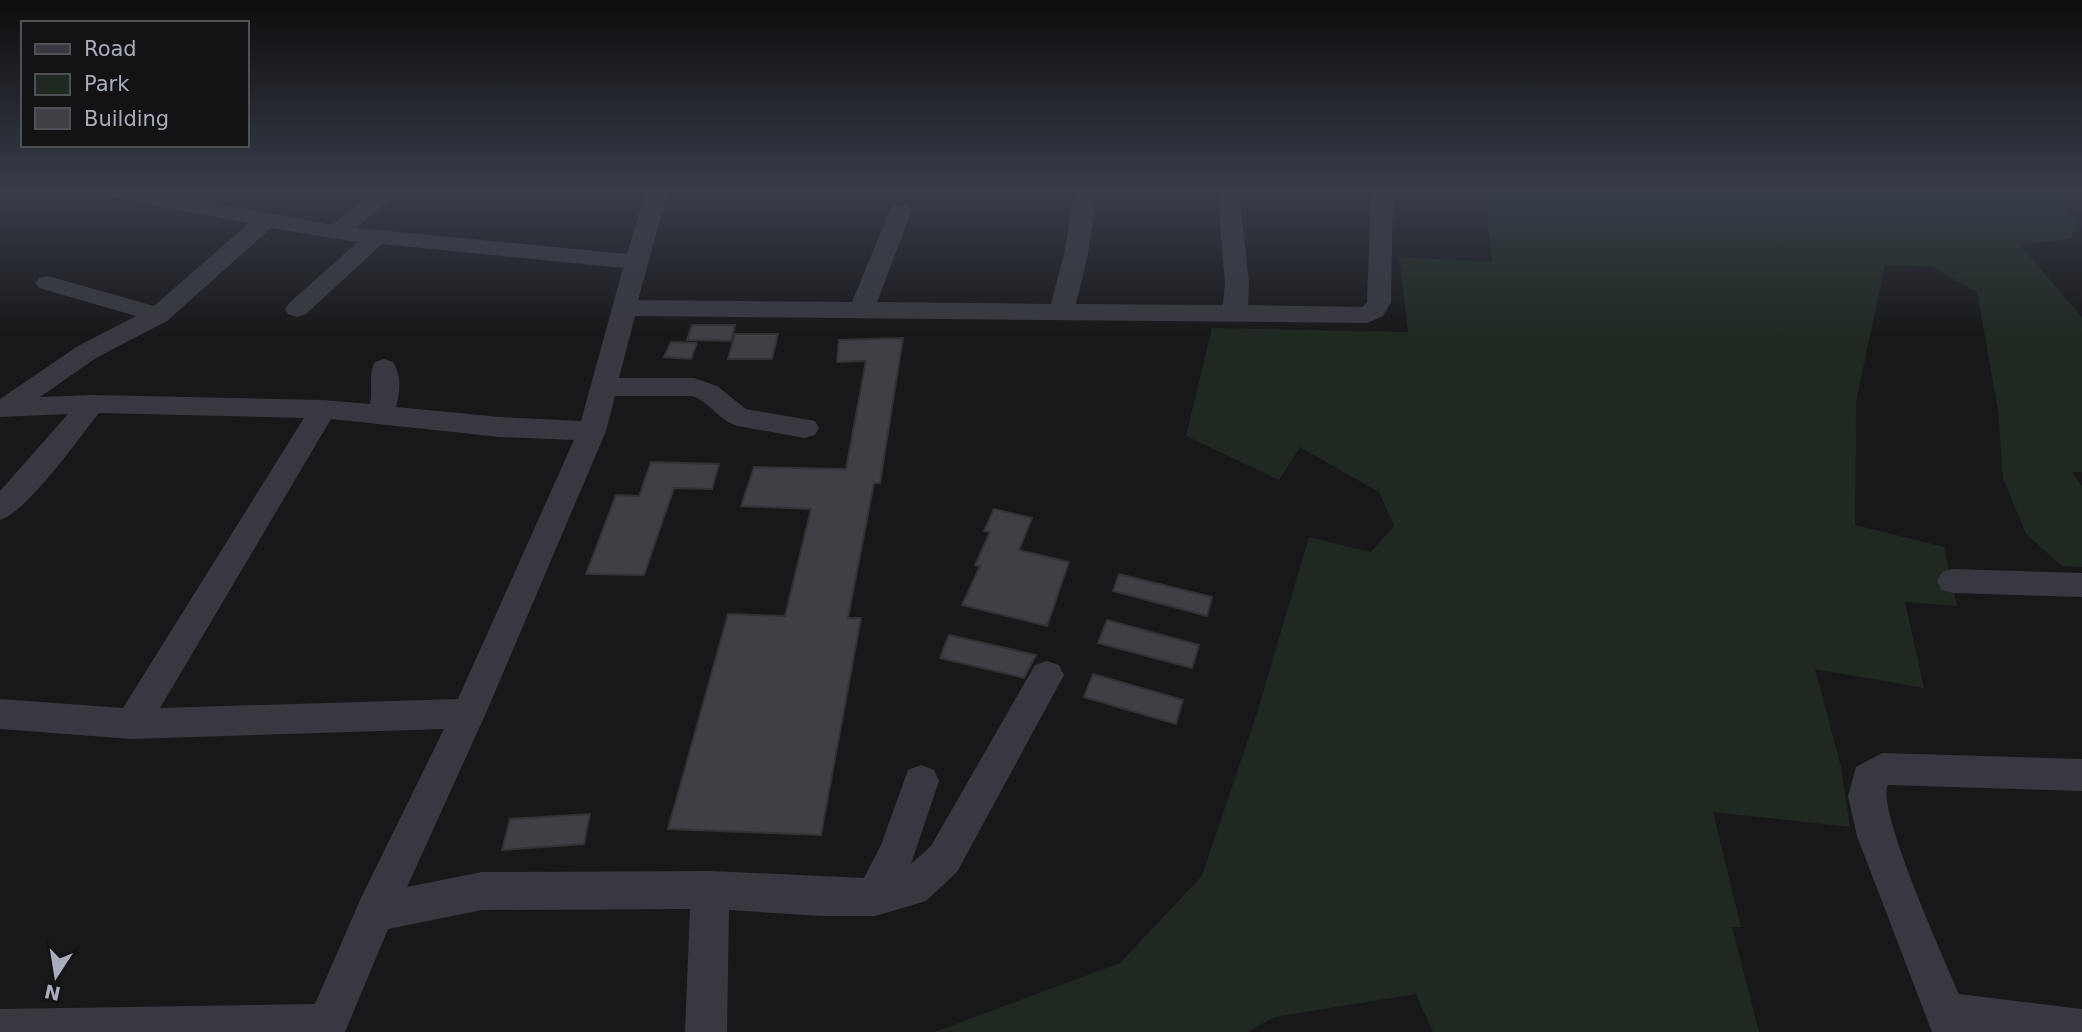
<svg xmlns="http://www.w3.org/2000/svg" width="2082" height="1032" viewBox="0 0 2082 1032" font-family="'DejaVu Sans',sans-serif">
<rect width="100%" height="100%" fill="#18181a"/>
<!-- green -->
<path fill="#1f2921" d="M1484,191H2048L2078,222L2071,239L2020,245L2082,317V472H2072L2082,486V567L2062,566L2026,534L2003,478L1998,410L1977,292L1932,267L1885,265L1856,402L1855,525L1944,547L1957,606L1905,602L1924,688L1815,669L1841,767L1850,827L1713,812L1741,927H1732L1759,1032H1433L1416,994L1275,1017L1247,1032H935L1120,963L1202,876L1257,713L1309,537L1371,552L1394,526L1379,492L1300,447L1279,480L1186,436L1212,328L1408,332L1399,257L1492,262Z"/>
<!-- building -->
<g fill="#3f4045" stroke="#323236" stroke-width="2">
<path d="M692,325H735L731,341L687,340Z"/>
<path d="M735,334H778L772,359H728Z"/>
<path d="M903,338L880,483H874L848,618H861L821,835L668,829L728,614L785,616L811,509L741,506L754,467L846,469L866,361L837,362L839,340Z"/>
<path d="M671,342L697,343L691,359L664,357Z"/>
<path d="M651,462L719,464L712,489L674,488L644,575L586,574L616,495L639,496Z"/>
<path d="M994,509L1032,518L1019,550L1069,562L1047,626L962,605L980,566L975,565L990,532L984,531Z"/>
<path d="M1119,574L1212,597L1207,616L1113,591Z"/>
<path d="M1107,620L1199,645L1192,668L1098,643Z"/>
<path d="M949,635L1036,655L1024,678L940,658Z"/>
<path d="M1093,674L1183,700L1176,724L1084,697Z"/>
<path d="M590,814L584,844L502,850L510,819Z"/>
</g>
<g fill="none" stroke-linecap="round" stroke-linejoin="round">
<!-- minor -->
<g fill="#383940" fill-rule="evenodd">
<path d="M104,191H150L332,225L375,191H400L356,228L627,254L646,191H668L638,300L852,302L890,210L893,205H909L912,210L877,302L1051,304L1064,254L1075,191H1097L1088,254L1076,304L1223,305L1225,283L1217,191H1239L1249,283L1248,305L1362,307L1367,302L1371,191H1393L1391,302L1383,316L1367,323L635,316L619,378H694L717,386L746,409L815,421L819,428L815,435L805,438L738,426C719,421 710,402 692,396H615L606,431L486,713L407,887L482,872L710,871L864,878L881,845L908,770L921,765L934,770L939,781L911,864L931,846L1035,665L1047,661L1059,665L1064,675L957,872L926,901L875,916H822L729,910L727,1032H685L690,909L482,910L388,929L345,1032H0V1009L315,1004L361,898L444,729L132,739L0,729V699L123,708L304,418L99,413C79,438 27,512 0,520V491L68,414L0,417V399L78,346L136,316L39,288L36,283L39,278L48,276L154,306L249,223L115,198L107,196ZM271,228L358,242L288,304L285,309L288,314L297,317L306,314L382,244L623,268L581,421L500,417L396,407C400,392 402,376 393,362L384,359L375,362C368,372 373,391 370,404L323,400L92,395L40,397L96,358L167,321ZM331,419L500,437L574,440L458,699L160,708Z"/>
<path d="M1953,569L2082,573V597L1953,593L1942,590L1937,581L1942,572Z"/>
<path d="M1882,753L2082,759V791L1888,785C1875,807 1946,963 1959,994L2082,1009V1032H1932L1857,836L1848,796L1856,767Z"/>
</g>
</g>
<!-- sky -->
<linearGradient id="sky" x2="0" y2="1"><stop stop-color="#0d0d0e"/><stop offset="0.57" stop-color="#373d49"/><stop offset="1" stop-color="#373d49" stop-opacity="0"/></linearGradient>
<rect width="2082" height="335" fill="url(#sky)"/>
<!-- legend -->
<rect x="21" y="21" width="228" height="126" fill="#131315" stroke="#4f5157" stroke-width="2"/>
<rect x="35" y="44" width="35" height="10" fill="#383940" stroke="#4f5157" stroke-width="2"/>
<text x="84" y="56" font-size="21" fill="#a9adbb">Road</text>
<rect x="35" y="74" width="35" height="21" fill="#1f2921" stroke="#4f5157" stroke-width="2"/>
<text x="84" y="91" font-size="21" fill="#a9adbb">Park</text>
<rect x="35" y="108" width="35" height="21" fill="#3f4045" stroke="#4f5157" stroke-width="2"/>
<text x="84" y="126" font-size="21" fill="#a9adbb">Building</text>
<!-- north arrow -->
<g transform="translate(56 976) rotate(192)" stroke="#131315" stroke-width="5" paint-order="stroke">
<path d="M0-5L12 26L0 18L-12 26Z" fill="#a9adbb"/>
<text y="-10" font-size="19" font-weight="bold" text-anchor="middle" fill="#a9adbb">N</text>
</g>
</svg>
